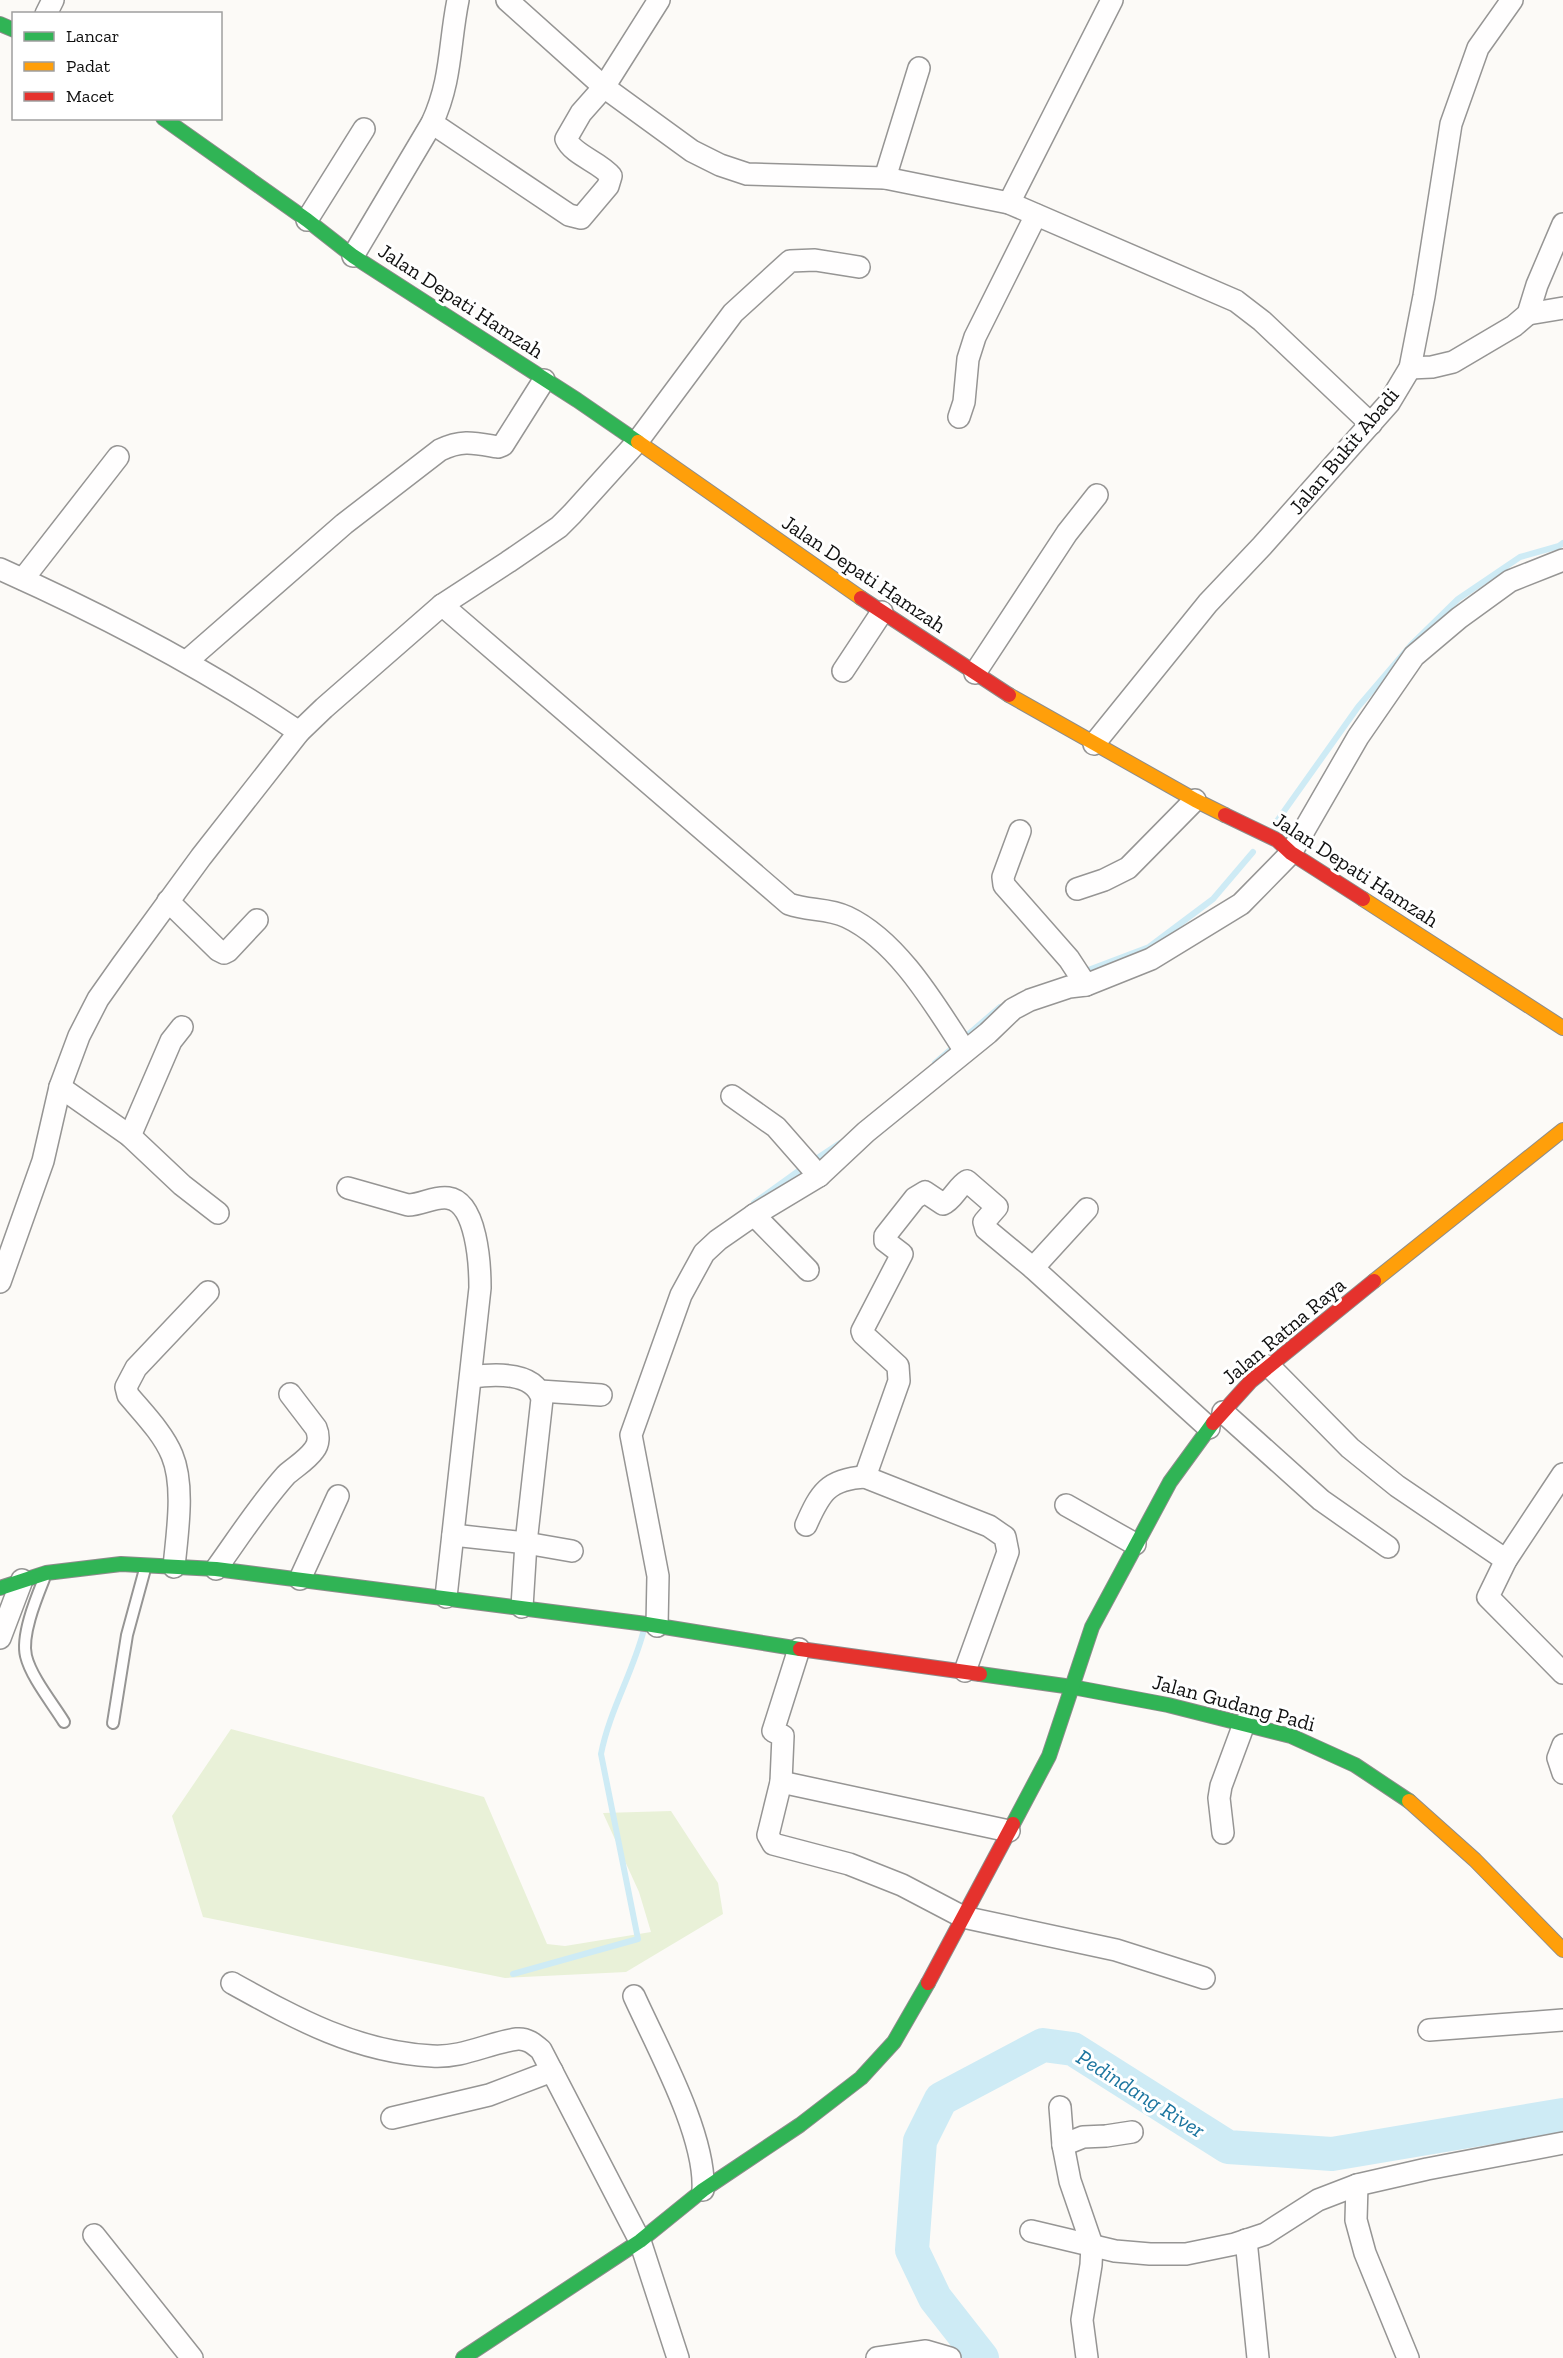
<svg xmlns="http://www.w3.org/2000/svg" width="1563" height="2358" viewBox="0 0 1563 2358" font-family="'Zilla Slab',serif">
<rect width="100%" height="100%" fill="#fcfaf7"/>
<!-- green -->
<path fill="#e9f1d8" d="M231,1729L484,1797L547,1944L565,1946L651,1932L639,1892L603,1813L671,1811L718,1883L723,1914L626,1972L505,1978L203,1917L172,1816Z"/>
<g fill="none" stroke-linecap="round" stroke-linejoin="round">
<!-- stream -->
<g stroke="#ceebf5" stroke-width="6">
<path d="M1277,821L1358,707L1411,645L1458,599L1520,557L1559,546L1563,543"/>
<path d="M1083,972L1149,947L1213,899L1253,852"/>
<path d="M935,1063L1000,1007"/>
<path d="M813,1161L840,1143"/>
<path d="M754,1203L804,1167"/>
<path d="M513,1974L638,1939L601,1754C609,1712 632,1674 643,1633"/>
</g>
<!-- river -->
<path stroke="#ceebf5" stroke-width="34" d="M982,2358L935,2298L912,2250L920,2141L941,2099L1043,2045L1073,2049L1228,2147L1332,2154L1563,2115"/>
<!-- lane casing -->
<g stroke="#969594" stroke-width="14">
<g id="lane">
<path d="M44,1579C36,1599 21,1635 26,1656C31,1677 53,1704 64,1722"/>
<path d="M113,1723L127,1635L145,1569"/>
</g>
</g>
<!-- street casing -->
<g stroke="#969594" stroke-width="24">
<g id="street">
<path d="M507,0L604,87L692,151L720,165L747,174L885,178L1009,203L1236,301L1262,321L1371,424"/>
<path d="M46,14L53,0"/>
<path d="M432,123L569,215L581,218L608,186L611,176C600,162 573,155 566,139L581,113L604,87L659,0"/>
<path d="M885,178L919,68"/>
<path d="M1009,203L1112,0"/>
<path d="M307,220L364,129"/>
<path d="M353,256L432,123C452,80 449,44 458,0"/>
<path d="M1528,314L1563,308"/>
<path d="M1410,368L1432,367L1453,362L1514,326L1528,314L1537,285L1563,224"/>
<path d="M959,417L964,402L968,359L975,337L1036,215"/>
<path d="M0,569C103,615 205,668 299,732"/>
<path d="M23,579L118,457"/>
<path d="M442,605L789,904C808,911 828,908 847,917C898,941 935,1005 965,1051"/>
<path d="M187,661L344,524L440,450C462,439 475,443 498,447L503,445L544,380"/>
<path d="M843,671L882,612"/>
<path d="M975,673L1067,533L1097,495"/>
<path d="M1094,744L1208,603L1262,546L1389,403L1410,368L1424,296L1451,124L1478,48L1512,0"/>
<path d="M1020,831L1003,877L1004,885L1069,959L1086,985"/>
<path d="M1077,889L1104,880L1128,868L1195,800"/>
<path d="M168,901L218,950L224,953L228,951L257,920"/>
<path d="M60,1087L130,1136L182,1185L218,1213"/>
<path d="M732,1096L776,1127L819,1176"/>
<path d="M130,1136L171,1041L182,1027"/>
<path d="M348,1188L408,1205C422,1205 434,1196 448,1198C477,1202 480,1265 480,1288L446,1597"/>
<path d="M754,1215L808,1270"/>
<path d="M1033,1268L1087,1209"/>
<path d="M0,1282L43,1161L60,1087L79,1036L98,999L122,965L201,857L299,732L324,708L442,605L508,562L559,527L572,514L637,442L733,313L790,261L815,260L859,267"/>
<path d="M1269,1366L1350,1448L1397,1486L1506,1560"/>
<path d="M471,1377C493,1374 535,1371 542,1399L526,1543L522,1607"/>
<path d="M540,1391L601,1395"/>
<path d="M1223,1412L1321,1500L1388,1547"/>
<path d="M1563,1474L1506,1560L1488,1597L1563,1673"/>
<path d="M865,1477L899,1381L898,1366L863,1334L862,1331L902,1254L885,1241V1236L915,1198L925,1192L943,1204C953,1200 957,1187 967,1181L997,1207L984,1222L986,1229L1033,1268L1209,1428"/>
<path d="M1066,1505L1135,1544"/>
<path d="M806,1525C820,1493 828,1479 865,1477L989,1526L1005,1537L1008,1552L965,1671"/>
<path d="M453,1535L526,1543L572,1551"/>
<path d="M174,1567C177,1534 185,1486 172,1455C163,1433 143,1413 128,1395L126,1387L136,1368L208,1292"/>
<path d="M216,1569C239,1537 260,1504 286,1475C295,1467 307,1460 314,1450C319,1444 319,1435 316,1428L290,1394"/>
<path d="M300,1579L338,1496"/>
<path d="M657,1626L658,1576L631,1435L681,1295L704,1253L718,1240L754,1215L819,1176L866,1132L988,1033L1013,1009L1030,1000L1069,987L1086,985L1151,959L1241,904L1291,853L1358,737L1414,656L1459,618L1510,581L1563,560"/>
<path d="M0,1638L22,1580"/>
<path d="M799,1649L773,1731L783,1736L781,1782L768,1835L773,1844L849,1864L902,1885L963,1917L1116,1950L1204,1978"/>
<path d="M1563,1745L1558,1758L1563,1773"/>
<path d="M781,1782L1009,1831"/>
<path d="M1223,1833L1219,1798L1221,1786L1244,1724"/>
<path d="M232,1983C297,2019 356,2052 432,2056C463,2058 488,2043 517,2039C527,2038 534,2044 541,2050L640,2241L678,2358"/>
<path d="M634,1996C657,2047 706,2135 703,2190"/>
<path d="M1429,2030L1563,2020"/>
<path d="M1060,2107L1063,2145L1070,2181L1092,2245L1091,2265L1082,2320L1087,2358"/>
<path d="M392,2118L489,2095L552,2071"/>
<path d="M1063,2145L1083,2137L1106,2136L1132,2132"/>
<path d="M1357,2185L1356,2220L1365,2253L1408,2358"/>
<path d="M1031,2231L1115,2251L1150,2254H1186L1235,2244L1265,2234L1318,2200L1357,2185L1427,2169L1563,2143"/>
<path d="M94,2235L192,2358"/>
<path d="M1246,2240L1258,2358"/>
<path d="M877,2358L926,2351L950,2358"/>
</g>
</g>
<!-- fast casing -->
<g stroke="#8d8c8b" stroke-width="16">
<g id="fast">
<path d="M0,24L14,30"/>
<path d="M163,118L307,220L353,256L577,400L638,442"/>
<path d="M0,1588L46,1573L121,1564L216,1569L646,1624L800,1649"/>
<path d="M980,1674L1072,1687L1168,1705L1291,1736L1355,1765L1409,1801"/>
<path d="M1013,1824L1049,1756L1092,1627L1170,1482L1213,1423"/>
<path d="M463,2358L640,2241L703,2190L800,2125L861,2078L894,2042L928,1983"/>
</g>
</g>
<!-- slow casing -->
<g stroke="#8d8c8b" stroke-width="16">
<g id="slow">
<path d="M638,442L861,598"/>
<path d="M1009,695L1195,800L1225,815"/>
<path d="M1363,899L1563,1028"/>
<path d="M1374,1281L1563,1130"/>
<path d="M1409,1801L1475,1860L1563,1950"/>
</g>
</g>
<!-- jam casing -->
<g stroke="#8d8c8b" stroke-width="16">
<g id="jam">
<path d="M861,598L1009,695"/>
<path d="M1225,815L1277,840L1291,853L1363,899"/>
<path d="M1213,1423L1251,1381L1374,1281"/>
<path d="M800,1649L980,1674"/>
<path d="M928,1983L1013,1824"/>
</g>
</g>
<!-- lane -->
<use href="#lane" stroke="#fffefe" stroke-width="10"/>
<!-- street -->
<use href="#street" stroke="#fffefe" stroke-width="21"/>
<!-- fast -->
<use href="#fast" stroke="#30b455" stroke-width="14"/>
<!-- slow -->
<use href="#slow" stroke="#ff9f0a" stroke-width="14"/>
<!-- jam -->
<use href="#jam" stroke="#e5322d" stroke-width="14"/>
</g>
<g text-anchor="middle" stroke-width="6" stroke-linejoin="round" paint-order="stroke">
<!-- street labels -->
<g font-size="21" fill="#101010" stroke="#fff">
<text transform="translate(461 301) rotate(33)" y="7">Jalan Depati Hamzah</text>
<text transform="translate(1344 451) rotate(-50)" y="7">Jalan Bukit Abadi</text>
<text transform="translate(864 574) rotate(34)" y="7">Jalan Depati Hamzah</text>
<text transform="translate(1356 870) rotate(33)" y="7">Jalan Depati Hamzah</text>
<text transform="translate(1284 1331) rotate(-40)" y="7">Jalan Ratna Raya</text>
<text transform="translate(1234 1703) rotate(15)" y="7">Jalan Gudang Padi</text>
</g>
<!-- water labels -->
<g font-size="22" font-style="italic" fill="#1c759f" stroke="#fff">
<text transform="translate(1141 2093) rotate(32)" y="8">Pedindang River</text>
</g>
</g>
<!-- legend -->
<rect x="12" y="12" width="210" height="108" fill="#ffffff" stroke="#9f9f9f" stroke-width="1.5"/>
<rect x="24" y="32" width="30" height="9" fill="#30b455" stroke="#9f9f9f" stroke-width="1.5"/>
<text x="66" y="42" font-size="18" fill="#101010">Lancar</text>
<rect x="24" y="62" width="30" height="9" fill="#ff9f0a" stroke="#9f9f9f" stroke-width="1.5"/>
<text x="66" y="72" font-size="18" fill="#101010">Padat</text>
<rect x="24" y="92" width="30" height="9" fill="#e5322d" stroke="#9f9f9f" stroke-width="1.5"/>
<text x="66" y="102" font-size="18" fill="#101010">Macet</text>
</svg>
